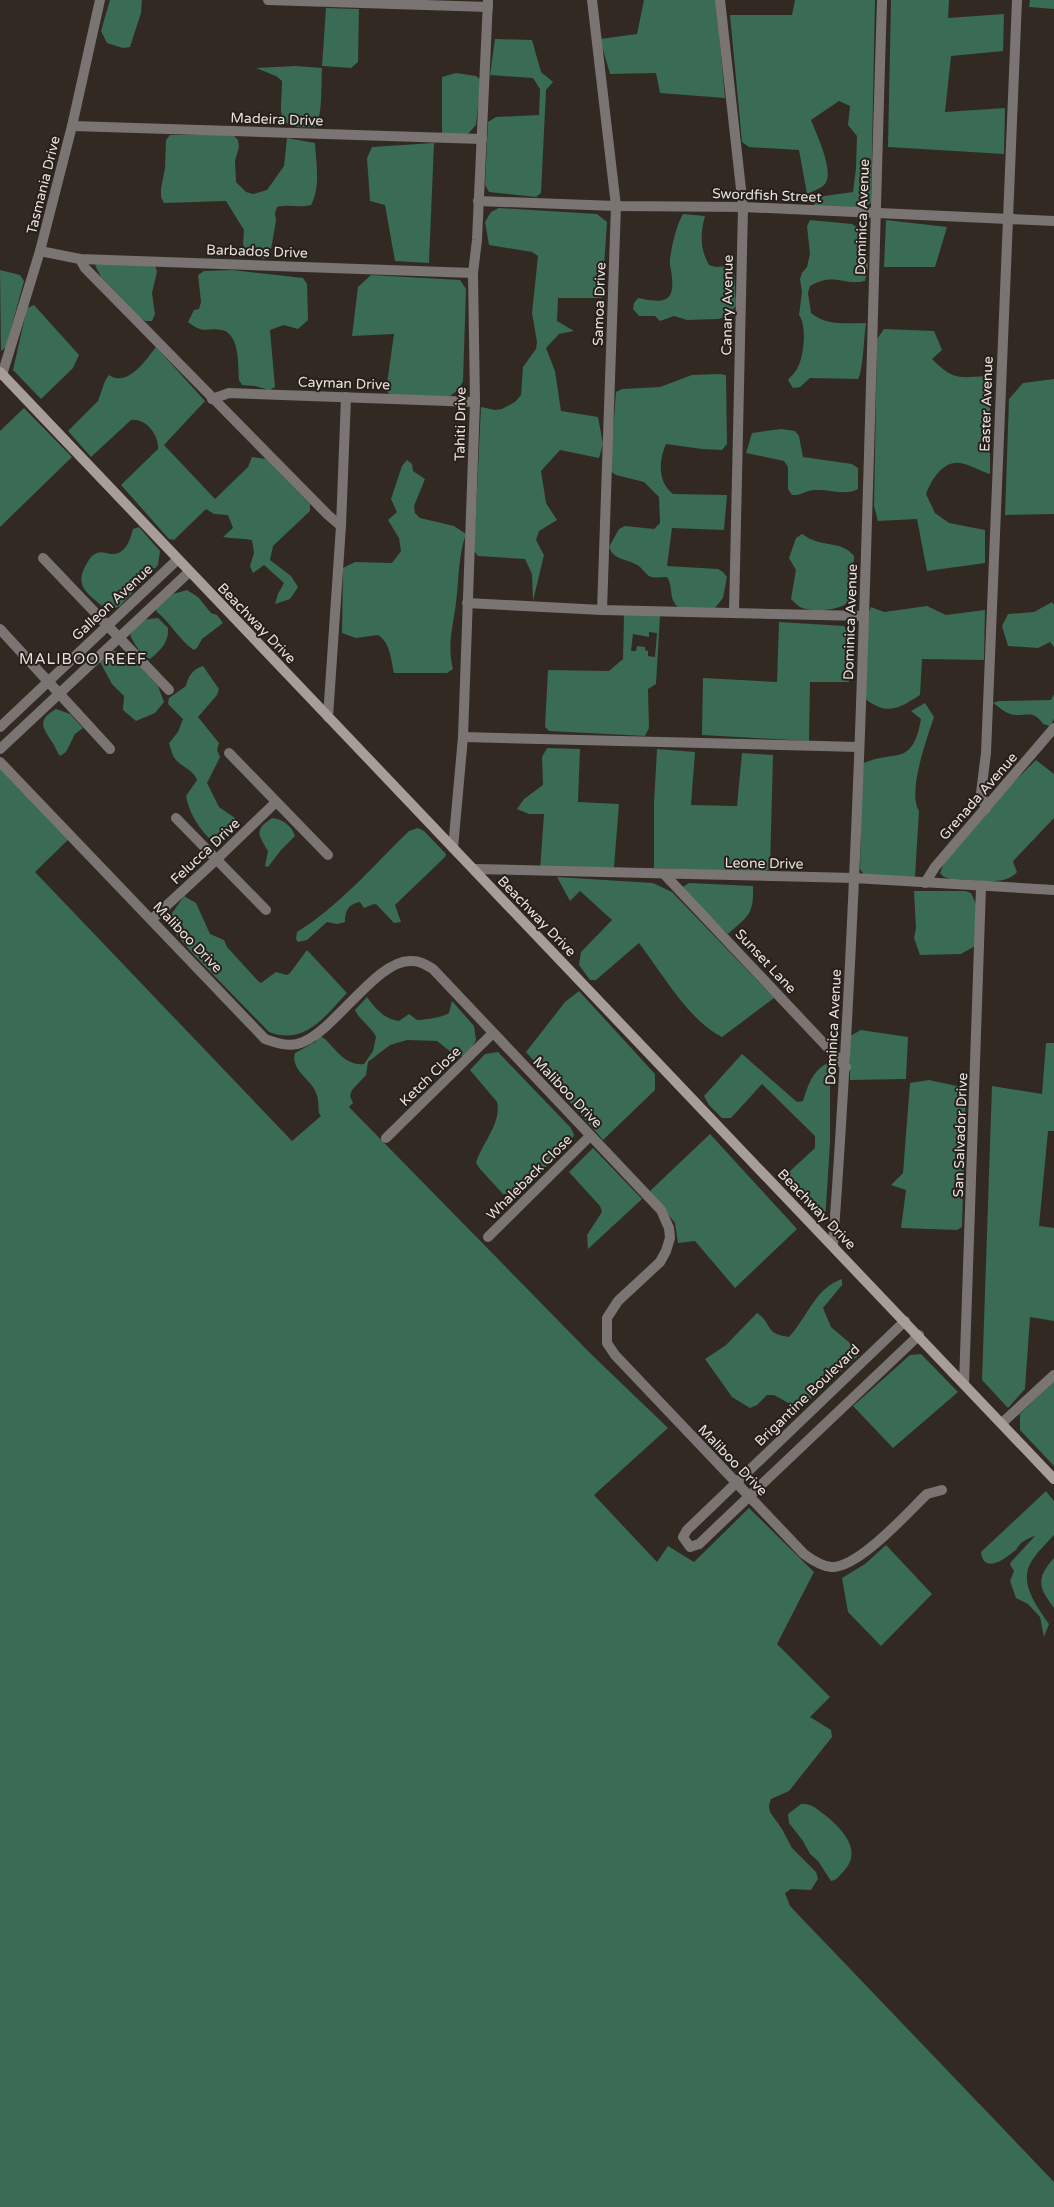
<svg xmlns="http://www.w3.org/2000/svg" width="1054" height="2207" viewBox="0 0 1054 2207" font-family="'Varela Round',sans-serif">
<rect width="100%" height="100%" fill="#312922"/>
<!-- forest -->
<g fill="#3a6b55" fill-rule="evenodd">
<path d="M110,0H142L141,13L130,47L123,48L107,43L101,31Z"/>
<path d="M644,0H716L725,98L660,93L656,73L610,74L600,39L637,34Z"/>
<path d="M795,0H875L871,203L858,209L813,207L817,197L853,192L856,168L857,136L848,125L850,106L839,101L811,120C816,133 836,174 824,185C820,189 812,191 807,194L799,150L749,147L742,142L730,15H792Z"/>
<path d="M891,0H949L948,18L1004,14L1003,51L951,56L945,112L1005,108L1004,154L888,147Z"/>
<path d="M1030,0H1054V9L1029,7Z"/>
<path d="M326,8L359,9L358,62L351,68L322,66Z"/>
<path d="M495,39L532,40L541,72L553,82L546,90L541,193L536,197L489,192L485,185L488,122L496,117L539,115L540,89L533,78L490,75Z"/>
<path d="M295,66L322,68C321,81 323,118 315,127C272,130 282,113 282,81L276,76L256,68Z"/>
<path d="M456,73L476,76L481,80L476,125L467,135L442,133V77Z"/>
<path d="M170,135H233L238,140L239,147L235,161L236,182L246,192L253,194L267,190L284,166L287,138L315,143C316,164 321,186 311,205C300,208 289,204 277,207L275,213L276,221L270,255L264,259L245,250L243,244L244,230L226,201L164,203L161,197V189L165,168L166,140Z"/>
<path d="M434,143L429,263L395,261L385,205L370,201L367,158L372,147Z"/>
<path d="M499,208L597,214L607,222L602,298H558L557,321L574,331L559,334L546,348L555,371L561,411L598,417L603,444L599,458L560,450L541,471L546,503L557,520L539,531L536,540L544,555L533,601L532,574L525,559L478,556L474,551L481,407L495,410L502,409L515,402L521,395L523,367L536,349L537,342L532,313L538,256L532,252L489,245L485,222L491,212Z"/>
<path d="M683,214L705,216C700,234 700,249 709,265L716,267L730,266L734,270L736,306L725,317L718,319L687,320L674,316L660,321L655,316H639L633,309L634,303L638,298C658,302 675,306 672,278C672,272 669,265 670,259C672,245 676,226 683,214Z"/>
<path d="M810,220L852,224L864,232L868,267L865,281C841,286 836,272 810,286L808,293L811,313C826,326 847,323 866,323C864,336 863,372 858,379L810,378L800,387L793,388L788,380C791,376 796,372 798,367C804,356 807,325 799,315L802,292L800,279L802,273L807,267L810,254L807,226Z"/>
<path d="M886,220L947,227L935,267H884Z"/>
<path d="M107,257L155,265L157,272L152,293L155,314L152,321H145L140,317L101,277L95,265Z"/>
<path d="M0,270L20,275L24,281L6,347L1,351Z"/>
<path d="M232,270L303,278L307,284L308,320L298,329L284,325L270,330L275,387L269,390L255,386L242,385L239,380C238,366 240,334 222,330C205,327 205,335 188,322L194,310L199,309L201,302L198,275L204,271Z"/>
<path d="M371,275L460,280L466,289L463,381L459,389L449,397L392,396L386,391L394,334L352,336L358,287Z"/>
<path d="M34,305L79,355L73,368L41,399L13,370L27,308Z"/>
<path d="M884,329L934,331L942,350L932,359C955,382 960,377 990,376V474C980,471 969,464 960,463C942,461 931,481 926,494L935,513L949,523L985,530V563L927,571L917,519L878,521L874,506L877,339Z"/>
<path d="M156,347L205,401L164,445L215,499L248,467L252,457L266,459L310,504V511L273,546L270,560L291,576L298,587L290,599L275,604L278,594L284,583L264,565L253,573L250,566L254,553L252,540C242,538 233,539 223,537L233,528L228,515L214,514L206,509L174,540L169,539L121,485L158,449C159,435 146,418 131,420L91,457L68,431L98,401L105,381L109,375C127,388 146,360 156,347Z"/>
<path d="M719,374L726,375L727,444L722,450L702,449L666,444C659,459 657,482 673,494L727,495L724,530L672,528L667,566L718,569L723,572L727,577L723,598L715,608L678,607C668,598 674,588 667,577C662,577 656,578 651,577C644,574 642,566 635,564C624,558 614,560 609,547L619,529L625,526L654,529L660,523L659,497L644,482L616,475L610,471L616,392L622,389L660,387L692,375Z"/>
<path d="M1054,379V514L1005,515L1009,399L1023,383Z"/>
<path d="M24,408L72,457L0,527V431Z"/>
<path d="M781,429L795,431L799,436L803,457L852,464L858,468V489C846,496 830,489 815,490C806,490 802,496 792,495L788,489V467L784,461L746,453L752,433Z"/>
<path d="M407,460L412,464L413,471L425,479L414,506L415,513L420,518L454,526L466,534C458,556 459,580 456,603C453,626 447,646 453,669L447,673H394C391,659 390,642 378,635L356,638L342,633L343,568L355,562L392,563L401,551L399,538L388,520L397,512L391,499L402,466Z"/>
<path d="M139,527L160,551L158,565L120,606L108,611C92,596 72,588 86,565C89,560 91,555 97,553C102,551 107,554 112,554C126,554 130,540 133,529Z"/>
<path d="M802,534C806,536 809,539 813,540C826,546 843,542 854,556L852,598C845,611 813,613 800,607C797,605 794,602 791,599L796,570L789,558L796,538Z"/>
<path d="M187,590L198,597L211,613L217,615L223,623L202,639L197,648L194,650C179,640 171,623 157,612L156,609L173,594Z"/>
<path d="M1052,602L1054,605V647L1050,642L1038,648L1008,646L1002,626L1008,614L1034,612Z"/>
<path d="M927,606L946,615L985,610L984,660L922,659L920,695C898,709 887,716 864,698L866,619L871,607L884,612Z"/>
<path d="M624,614L660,616L656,684L648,689L649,728L645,736L549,731L545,727L548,670L609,671L623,659ZM649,632L657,633L655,657L648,656V651L645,650V647L637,646L636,651H631L633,634L649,637Z"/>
<path d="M158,618L168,628C169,642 161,650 150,659C140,654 135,645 130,635L141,620Z"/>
<path d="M779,622L844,626L852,639L849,682H810L809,741L702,735L703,678L777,682Z"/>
<path d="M109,650L127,653L158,686L164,702L155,713L136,721L123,710L124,696L112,684L100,662Z"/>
<path d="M203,666L219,689L217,695L198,717L219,743L217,750L220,757L207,783L219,807L235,818L239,823L235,830L215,844C200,830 190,816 186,796L197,780C193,770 184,768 177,761C172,756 171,749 169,743L178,732L183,719L168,704L169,698L186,686C188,676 193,669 203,666Z"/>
<path d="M1054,694V719L1050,726L1043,724C1033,708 1024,718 1010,714C1004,712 998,706 993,703L999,701L1051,700Z"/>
<path d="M925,703L934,717C927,738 907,793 919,811L915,877L865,876L860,869L862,764C895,748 912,769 921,719L911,711Z"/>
<path d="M56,709L70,714L83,728L75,734L66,752L60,756C57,752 56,749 54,745C45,730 34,721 56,709Z"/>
<path d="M547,748L580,749L578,802L619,804L614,867L540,870L544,814H529L517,809L524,799L543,785L542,757Z"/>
<path d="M657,749L695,752L691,805L737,806L742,753L773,755L770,869L763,872L654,868V804Z"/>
<path d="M0,758L72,836L35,872L292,1141L321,1116L319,1113C318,1106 319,1100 316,1093C311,1079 290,1070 295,1053L315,1042L320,1036L325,1039C337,1051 346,1066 364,1064L373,1051L376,1037C371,1026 360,1021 355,1010L367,997C376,1009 384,1019 399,1021L409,1014L417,1020C425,1020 443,1017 449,1013L452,1001L474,1026L476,1040L471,1050L463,1056H456L437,1041L407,1040L390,1045L368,1062L366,1075L352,1090L350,1096L353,1103L349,1107L591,1354L668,1428L594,1495L657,1562L668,1546L694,1562L749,1508L814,1572L777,1644L830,1697L810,1717L831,1730L832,1737L789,1791L771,1799L769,1806L770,1812L782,1829L792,1848L816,1872L818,1879L811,1890L791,1889L785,1893L790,1906L1054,2182V2207H0Z"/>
<path d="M1036,760L1054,774V818L1015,859L1013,862L1017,872C1004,888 971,878 951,879L944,877L940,873L944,863L1011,785Z"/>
<path d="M272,818C283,819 292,826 295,836L281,850L268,867L265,866L268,851C258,834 254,830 272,818Z"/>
<path d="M418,828L424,831L446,854L445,857L395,905L401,922L394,923L377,905L374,904L364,908L360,902C348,904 345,911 345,922L337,924L327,922L307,940L298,942L296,939L297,932C338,907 374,865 409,831Z"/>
<path d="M557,877L653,883L672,892L774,998L722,1037C688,1020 662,973 639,943L596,980H590L579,965L581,952L612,920L580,891L570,901Z"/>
<path d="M689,883L753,886C754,915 748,916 728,934L681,888Z"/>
<path d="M914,891H965L971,893L977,906L975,946L961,954L920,955L914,938L916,928Z"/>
<path d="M184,896L196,903L210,934L224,940L227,947L258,981L261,983L276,972L287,975L290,973L307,950L347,993C325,1016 305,1046 269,1032L194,955L169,926L170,916Z"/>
<path d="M579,991L655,1074V1090L603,1140L526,1052L565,1002Z"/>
<path d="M861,1030L908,1037L906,1079L850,1080V1036Z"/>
<path d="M1046,1043H1054V1131H1048L1039,1226L1054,1228V1321L1030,1317L1025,1389L1008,1408L982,1380L992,1086L1042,1094Z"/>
<path d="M498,1052L571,1128L574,1135L568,1147L517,1193L503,1194L480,1169L476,1163C482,1143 502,1123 497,1102L470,1070L485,1054Z"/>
<path d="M742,1054L797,1102L803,1101C808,1085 813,1069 830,1062V1143L825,1221L818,1219L784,1182L788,1173L815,1148V1136L762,1084L731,1118H722L709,1105L704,1096Z"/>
<path d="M929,1080L966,1088L962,1227L957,1230L901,1228L906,1190L891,1185L903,1173L910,1083Z"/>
<path d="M710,1134L797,1229L735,1288L695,1241L678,1243L675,1223L650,1191Z"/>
<path d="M593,1148L642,1199L588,1249L587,1235L602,1212L600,1206L569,1172Z"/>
<path d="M842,1279V1285L823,1308L831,1327L851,1344L859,1355L799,1409L774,1395H767L757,1405L750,1408L732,1397L705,1359L726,1345L757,1313C773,1324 764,1334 789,1337C807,1318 815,1288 842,1279Z"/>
<path d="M921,1354L958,1392L893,1448L853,1406L910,1355Z"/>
<path d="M1054,1381V1466L1020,1430V1414Z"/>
<path d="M1046,1491L1054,1501V1535C1047,1543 1039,1550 1033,1559C1017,1581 1036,1605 1049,1624L1044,1637L1040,1617L1028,1604L1016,1598L1010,1581L1014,1571L1010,1565L1011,1562L1035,1536C1031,1537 1025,1540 1021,1543C1018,1546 1017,1550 1013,1552C1003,1561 983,1573 981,1552Z"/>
<path d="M886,1545L932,1594L881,1646L848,1612L842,1578L865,1564Z"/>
<path d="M1054,1558V1608C1039,1588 1035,1579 1054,1558Z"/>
<path d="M801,1804C812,1803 817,1809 825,1815C842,1829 864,1851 843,1872C839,1876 837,1880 831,1881L818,1861L810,1854L803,1841L789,1823L788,1814Z"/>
</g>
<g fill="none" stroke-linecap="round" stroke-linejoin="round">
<!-- street -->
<g stroke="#7a7472" stroke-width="10">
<path d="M268,0L488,7"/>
<path d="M592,0L616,206L602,610"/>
<path d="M720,0L743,207L734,612"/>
<path d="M72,126L482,139"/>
<path d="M478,201L616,206L743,207L1054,221"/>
<path d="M40,251L80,259L473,273"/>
<path d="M80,259L85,268L328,515L341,526"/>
<path d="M2,375L40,251L72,126L100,0"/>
<path d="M212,399L229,393L475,402"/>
<path d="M43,558L169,690"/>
<path d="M467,603L602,610L864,616"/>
<path d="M0,629L110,749"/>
<path d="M328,717L341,526L346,397"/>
<path d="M0,727L177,560"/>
<path d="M463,737L859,747"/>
<path d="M0,749L189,572"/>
<path d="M229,753L328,855"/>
<path d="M0,762L265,1039C277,1043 290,1048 303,1042C337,1028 378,958 412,961C421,961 426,965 433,969L661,1210L669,1228L670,1238L666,1251L660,1262L618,1301L607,1318V1343L615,1355L804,1554C812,1560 821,1566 831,1567C858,1569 908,1512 927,1494L942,1490"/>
<path d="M986,809L981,793L986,753L1017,0"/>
<path d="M176,818L266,910"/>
<path d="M453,848L463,737L475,402L473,273L477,240L488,0"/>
<path d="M474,869L854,878L1054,890"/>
<path d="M665,875L846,1067"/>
<path d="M925,883L935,867L1054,728"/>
<path d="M152,919L217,859L276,802"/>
<path d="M386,1138L493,1033"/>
<path d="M488,1237L590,1136"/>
<path d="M833,1245C863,830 869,415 882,0"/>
<path d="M905,1321L687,1530L683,1537L690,1547L699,1544L919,1335"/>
<path d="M964,1384L981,887"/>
<path d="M1002,1423L1054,1375"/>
</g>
<!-- secondary -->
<path stroke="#a79e9a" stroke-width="10" d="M0,372L1054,1479"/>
</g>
<g text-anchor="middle" stroke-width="4" stroke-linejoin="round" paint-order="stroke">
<!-- street labels -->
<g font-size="14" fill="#e8e2de" stroke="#271f19">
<text transform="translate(277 119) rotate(2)" y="5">Madeira Drive</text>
<text transform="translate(43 185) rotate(-76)" y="5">Tasmania Drive</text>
<text transform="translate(767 195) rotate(2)" y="5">Swordfish Street</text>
<text transform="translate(862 217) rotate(-88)" y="5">Dominica Avenue</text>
<text transform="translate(257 251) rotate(2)" y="5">Barbados Drive</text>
<text transform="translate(599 304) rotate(-88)" y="5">Samoa Drive</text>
<text transform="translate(727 305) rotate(-89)" y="5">Canary Avenue</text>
<text transform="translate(344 383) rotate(2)" y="5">Cayman Drive</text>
<text transform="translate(986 404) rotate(-88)" y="5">Easter Avenue</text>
<text transform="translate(460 424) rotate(-89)" y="5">Tahiti Drive</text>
<text transform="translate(112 602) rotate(-43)" y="5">Galleon Avenue</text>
<text transform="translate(850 622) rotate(-88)" y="5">Dominica Avenue</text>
<text transform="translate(257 623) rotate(46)" y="5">Beachway Drive</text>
<text transform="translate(978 796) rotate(-49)" y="5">Grenada Avenue</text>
<text transform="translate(205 851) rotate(-43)" y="5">Felucca Drive</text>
<text transform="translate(764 863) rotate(1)" y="5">Leone Drive</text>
<text transform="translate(537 916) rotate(46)" y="5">Beachway Drive</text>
<text transform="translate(188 937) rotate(46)" y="5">Maliboo Drive</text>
<text transform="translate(766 961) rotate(47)" y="5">Sunset Lane</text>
<text transform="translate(833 1027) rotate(-87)" y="5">Dominica Avenue</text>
<text transform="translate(430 1076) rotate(-44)" y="5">Ketch Close</text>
<text transform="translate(568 1092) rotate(46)" y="5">Maliboo Drive</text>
<text transform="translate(960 1135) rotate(-88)" y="5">San Salvador Drive</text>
<text transform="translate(529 1177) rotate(-45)" y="5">Whaleback Close</text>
<text transform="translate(817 1209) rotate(46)" y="5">Beachway Drive</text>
<text transform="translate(807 1395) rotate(-44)" y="5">Brigantine Boulevard</text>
<text transform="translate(733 1460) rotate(46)" y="5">Maliboo Drive</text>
</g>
<!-- neighbourhood labels -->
<g font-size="15" letter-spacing="1" fill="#e8e2de" stroke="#271f19">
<text x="83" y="664">MALIBOO REEF</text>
</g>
</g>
</svg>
